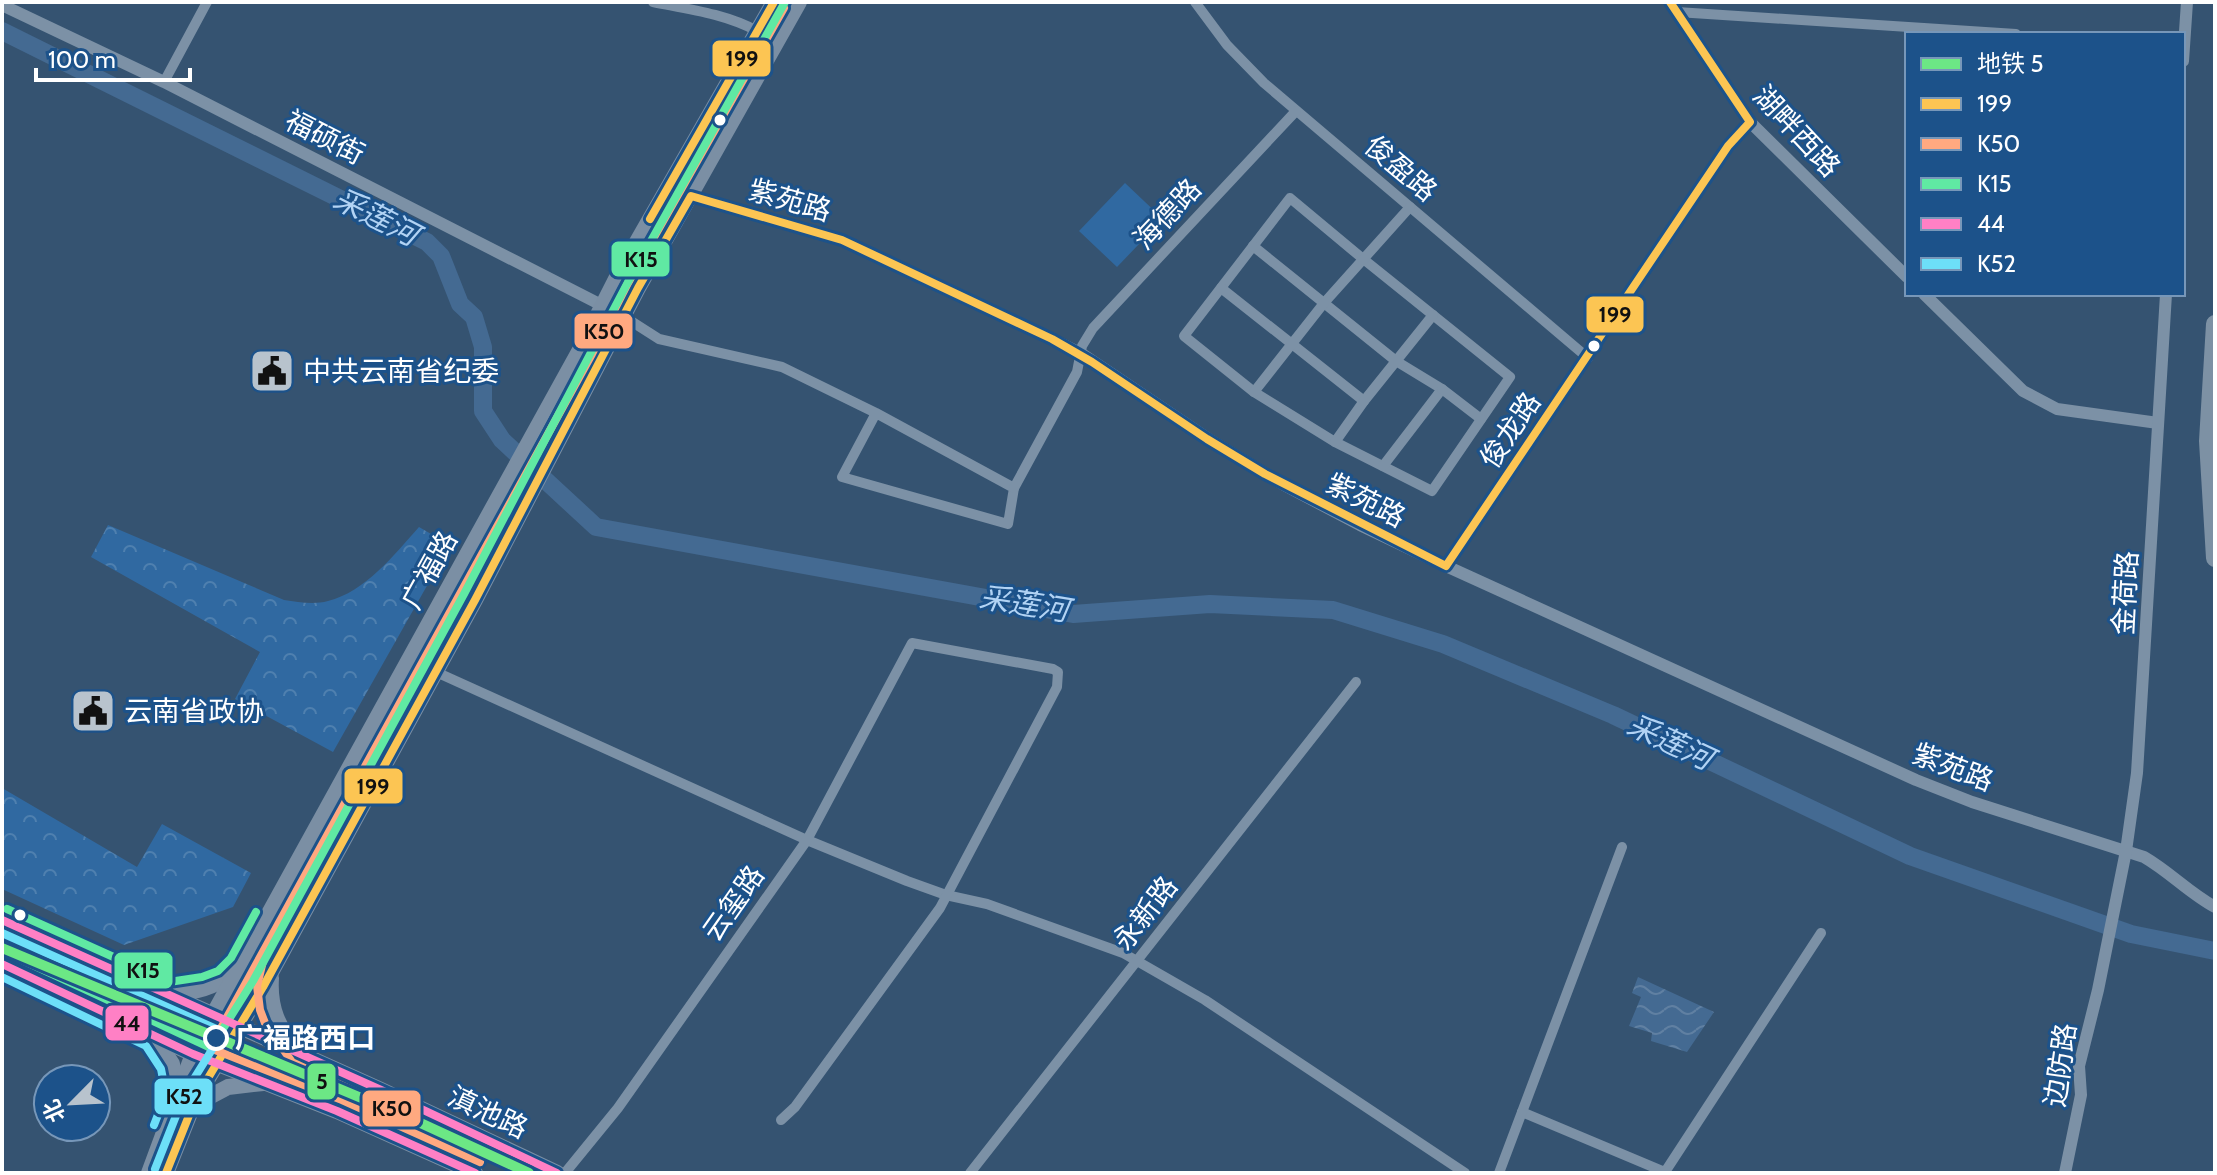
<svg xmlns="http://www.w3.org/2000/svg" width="2217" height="1175" viewBox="0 0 2217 1175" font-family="Cabin,'Noto Sans SC',sans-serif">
<defs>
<pattern id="forest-crowns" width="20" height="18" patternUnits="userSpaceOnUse" patternTransform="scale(2)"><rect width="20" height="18" fill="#3069a1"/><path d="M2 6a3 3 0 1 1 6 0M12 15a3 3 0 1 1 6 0" fill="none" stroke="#4f80af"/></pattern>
<pattern id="water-waves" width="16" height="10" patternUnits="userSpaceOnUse" patternTransform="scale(2)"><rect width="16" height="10" fill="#446a92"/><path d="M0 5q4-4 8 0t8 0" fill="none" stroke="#6080a2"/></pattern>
</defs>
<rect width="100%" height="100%" fill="#355371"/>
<!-- green -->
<path fill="#3069a1" d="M1125,183L1163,219L1117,267L1079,231Z"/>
<!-- forest -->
<g fill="url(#forest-crowns)">
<path d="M108,525L284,600C298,602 314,605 328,601C365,592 395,554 419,527L450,545L333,752L235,699L260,652L91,557Z"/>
<path d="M2,788L137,867L162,824L251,873L233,907L124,945L2,889Z"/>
</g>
<!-- water -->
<path fill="url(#water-waves)" d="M1638,977L1714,1012L1687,1052L1651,1041L1652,1033L1629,1026L1641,997L1632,993Z"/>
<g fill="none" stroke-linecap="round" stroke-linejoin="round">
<!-- river -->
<path stroke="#446a92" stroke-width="18" d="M2,31L427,242L441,256L460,304L474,317L483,347V411L502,440L596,527L1073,614L1210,604L1333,610L1443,644L1613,715L1910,856L2131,934L2215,951"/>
<!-- minor -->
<g stroke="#7c91a6" stroke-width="10">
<path d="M653,2C688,9 726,14 757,31"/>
<path d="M1195,2L1227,45L1264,83L1588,358"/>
<path d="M1677,12L2016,34"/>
<path d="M164,82L207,2"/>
<path d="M1290,198L1362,258L1510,377L1432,491L1335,442L1254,392L1184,336Z"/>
<path d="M1253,246L1396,361L1442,389L1383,466"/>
<path d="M1221,288L1364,401L1335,442"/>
<path d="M623,316L659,339L782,367L876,413L1014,488L1008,524L842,477L876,413"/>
<path d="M1442,389L1481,419"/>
<path d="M1254,392L1324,303L1410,207"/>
<path d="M1364,401L1433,315"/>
<path d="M1014,488L1077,372L1082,346L1093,328L1296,111"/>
<path d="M1446,566L1728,146L1750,122"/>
<path d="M436,672L807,840L907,881L946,895L987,904L1123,953L1205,1000L1465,1173"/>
<path d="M1522,1112L1665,1172L1821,933"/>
<path d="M565,1173L618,1108L807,840L912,643L1053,669L1058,672L1057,687L940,908L795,1107L781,1120"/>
<path d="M970,1173L1356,682"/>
<path d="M1499,1173L1622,847"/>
</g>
<!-- tertiary -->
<g stroke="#7c91a6" stroke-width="12">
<path d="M1670,2L1750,122L1907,277"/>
<path d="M2,5L164,82L623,316"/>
<path d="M2183,61L2187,2"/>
<path d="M691,196L842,240L1052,339L1082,354L1207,438L1284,485L1360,525L1446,566L1916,780L1972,802L2144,857C2170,872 2189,893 2215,907"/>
<path d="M1924,294L2023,391L2057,409L2158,423"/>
<path d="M2065,1173L2081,1095L2079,1066L2098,990L2126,851L2137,773L2166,294"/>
</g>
<!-- primary -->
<g stroke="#7b8fa4" stroke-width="16">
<path d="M2,920L381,1090L557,1173"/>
<path d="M2,964L193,1054L337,1111L475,1173"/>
<path d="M271,978C269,1008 278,1028 298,1051"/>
<path d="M170,994C194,992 215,988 234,972"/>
<path d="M155,1038L172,1064L178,1093"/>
<path d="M194,1105L228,1087L263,1083"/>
<path d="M149,1173L193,1054L213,1015L581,348L617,277L774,2"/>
<path d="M166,1173L196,1098L263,987L475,600L638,288L799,2"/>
</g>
<!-- motorway -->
<path stroke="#7d91a4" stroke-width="18" d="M2215,324L2208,441L2215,558"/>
<!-- bus-1 casing -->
<g stroke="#1c528a" stroke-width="14">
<g id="bus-1">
<path d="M650,219L774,2"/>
<path d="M166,1173L196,1098L263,987L475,600L638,288L691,196L842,240L1052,339L1092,362L1207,439L1265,474L1446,566L1728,146L1750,122L1670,2"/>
</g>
</g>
<!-- bus-2 casing -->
<g stroke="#1c528a" stroke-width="14">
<g id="bus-2">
<path d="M287,917L264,957L257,986L260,1010L265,1023L292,1062L529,1173"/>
<path d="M480,1162L342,1100L210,1048L592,354L628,283L784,8"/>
</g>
</g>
<!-- bus-3 casing -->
<g stroke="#1c528a" stroke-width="14">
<g id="bus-3">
<path d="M7,909L169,982L202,977L218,971L231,958L256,912"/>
<path d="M7,953L211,1048L253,981L464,594L628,282L785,2"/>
</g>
</g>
<!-- bus-4 casing -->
<g stroke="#1c528a" stroke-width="14">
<g id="bus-4">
<path d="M2,920L381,1090L557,1173"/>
<path d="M2,964L193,1054L337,1111L475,1173"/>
</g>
</g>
<!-- bus-5 casing -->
<g stroke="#1c528a" stroke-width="14">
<g id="bus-5">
<path d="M2,933L223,1032L185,1093L155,1169"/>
<path d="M2,977L146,1046L161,1069L166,1094L154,1125"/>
</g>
</g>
<!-- bus-1 -->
<use href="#bus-1" stroke="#fcc553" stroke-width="8"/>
<!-- bus-2 -->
<use href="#bus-2" stroke="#ffa980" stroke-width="8"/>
<!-- bus-3 -->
<use href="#bus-3" stroke="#60e9a3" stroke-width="8"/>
<!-- bus-4 -->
<use href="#bus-4" stroke="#ff80c5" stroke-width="8"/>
<!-- bus-5 -->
<use href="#bus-5" stroke="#6ddff8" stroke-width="8"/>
<!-- metro-1 casing -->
<g stroke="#1c528a" stroke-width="16">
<path id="metro-1" d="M2,948L414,1120L529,1173"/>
</g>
<!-- metro-1 -->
<use href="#metro-1" stroke="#6ce785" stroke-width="10"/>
</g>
<!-- icons -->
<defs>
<g id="civic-square" transform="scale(2.3)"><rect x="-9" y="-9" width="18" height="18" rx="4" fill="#b8c3cd" stroke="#1c528a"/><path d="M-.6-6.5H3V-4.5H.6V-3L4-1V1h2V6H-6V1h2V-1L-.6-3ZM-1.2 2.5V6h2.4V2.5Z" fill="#111"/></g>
</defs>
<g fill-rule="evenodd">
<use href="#civic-square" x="272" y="371"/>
<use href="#civic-square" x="93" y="711"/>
</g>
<!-- markers -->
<g fill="#fff" stroke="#1c528a" stroke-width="3">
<circle cx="720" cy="120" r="7"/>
<circle cx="1594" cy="346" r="7"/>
<circle cx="20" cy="915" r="7"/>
</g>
<circle fill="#1c528a" stroke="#fff" stroke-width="4" cx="216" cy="1038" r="11"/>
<g text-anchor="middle" stroke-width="6" stroke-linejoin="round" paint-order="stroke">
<!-- street labels -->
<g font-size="28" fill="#fff" stroke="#1c528a">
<text transform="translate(1797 131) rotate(47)" y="10">湖畔西路</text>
<text transform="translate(325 137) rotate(27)" y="10">福硕街</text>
<text transform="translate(1401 168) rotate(40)" y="10">俊盈路</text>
<text transform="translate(790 200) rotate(16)" y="10">紫苑路</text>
<text transform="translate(1167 214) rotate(-47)" y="10">海德路</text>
<text transform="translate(1510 430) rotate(-56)" y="10">俊龙路</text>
<text transform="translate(1366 500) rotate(27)" y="10">紫苑路</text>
<text transform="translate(429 570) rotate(-61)" y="10">广福路</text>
<text transform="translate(2125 593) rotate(-87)" y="10">金荷路</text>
<text transform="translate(1953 767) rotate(21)" y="10">紫苑路</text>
<text transform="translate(733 903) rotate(-55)" y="10">云玺路</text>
<text transform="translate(1145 913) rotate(-52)" y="10">永新路</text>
<text transform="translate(2060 1065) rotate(-82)" y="10">边防路</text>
<text transform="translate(488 1112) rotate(25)" y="10">滇池路</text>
</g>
<!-- poi labels -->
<g font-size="28" fill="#fff" stroke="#1c528a" text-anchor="start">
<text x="303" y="381">中共云南省纪委</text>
<text x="124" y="721">云南省政协</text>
</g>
<!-- stop labels -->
<g font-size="28" font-weight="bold" fill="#fff" stroke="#1c528a" text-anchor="start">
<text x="235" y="1048">广福路西口</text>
</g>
<!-- water labels -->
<g font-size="30" font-style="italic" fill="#b2d3f4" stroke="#1c528a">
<text transform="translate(376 217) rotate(27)" y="10">采莲河</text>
<text transform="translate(1024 604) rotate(9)" y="10">采莲河</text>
<text transform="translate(1670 742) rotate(25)" y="10">采莲河</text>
</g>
</g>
<g stroke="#1c528a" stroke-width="3">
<rect x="711" y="39" width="61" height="39" rx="8" fill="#fcc553"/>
<rect x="610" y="240" width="61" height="38" rx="8" fill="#60e9a3"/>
<rect x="1585" y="295" width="60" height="39" rx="8" fill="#fcc553"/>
<rect x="573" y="312" width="61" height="38" rx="8" fill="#ffa980"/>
<rect x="343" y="767" width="61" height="38" rx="8" fill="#fcc553"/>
<rect x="113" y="951" width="61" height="39" rx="8" fill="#60e9a3"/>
<rect x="104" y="1004" width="46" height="38" rx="8" fill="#ff80c5"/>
<rect x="306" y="1062" width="31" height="39" rx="8" fill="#6ce785"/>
<rect x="153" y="1077" width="61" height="39" rx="8" fill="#6ddff8"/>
<rect x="361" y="1089" width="61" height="39" rx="8" fill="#ffa980"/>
</g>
<g font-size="22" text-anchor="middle" font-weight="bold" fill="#111">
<text x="742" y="66">199</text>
<text x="641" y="267">K15</text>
<text x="1615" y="322">199</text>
<text x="604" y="339">K50</text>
<text x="373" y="794">199</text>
<text x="143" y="978">K15</text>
<text x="127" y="1031">44</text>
<text x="322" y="1089">5</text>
<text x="184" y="1104">K52</text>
<text x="392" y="1116">K50</text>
</g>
<!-- border -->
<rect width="2217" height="1175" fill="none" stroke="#ffffff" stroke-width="8"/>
<!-- legend -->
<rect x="1905" y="32" width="280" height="264" fill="#1c528a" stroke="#7797b9" stroke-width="2"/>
<rect x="1921" y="58" width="40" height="12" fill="#6ce785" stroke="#7797b9" stroke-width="2"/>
<text x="1977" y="72" font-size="24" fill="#ffffff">地铁 5</text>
<rect x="1921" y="98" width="40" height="12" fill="#fcc553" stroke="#7797b9" stroke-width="2"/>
<text x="1977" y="112" font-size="24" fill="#ffffff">199</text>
<rect x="1921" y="138" width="40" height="12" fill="#ffa980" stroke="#7797b9" stroke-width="2"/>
<text x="1977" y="152" font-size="24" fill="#ffffff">K50</text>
<rect x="1921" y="178" width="40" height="12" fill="#60e9a3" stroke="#7797b9" stroke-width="2"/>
<text x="1977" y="192" font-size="24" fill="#ffffff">K15</text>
<rect x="1921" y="218" width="40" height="12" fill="#ff80c5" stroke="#7797b9" stroke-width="2"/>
<text x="1977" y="232" font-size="24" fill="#ffffff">44</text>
<rect x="1921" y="258" width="40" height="12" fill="#6ddff8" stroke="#7797b9" stroke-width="2"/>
<text x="1977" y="272" font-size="24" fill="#ffffff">K52</text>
<!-- north arrow -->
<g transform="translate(72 1103) rotate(246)"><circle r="38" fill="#1c528a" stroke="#7797b9" stroke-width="2"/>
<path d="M0-6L14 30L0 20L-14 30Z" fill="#b8c3cd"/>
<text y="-12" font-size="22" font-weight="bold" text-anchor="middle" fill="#ffffff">北</text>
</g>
<!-- scale -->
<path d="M36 68v12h154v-12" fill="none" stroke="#ffffff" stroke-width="4"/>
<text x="48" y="68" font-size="24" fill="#ffffff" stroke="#1c528a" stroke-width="6" paint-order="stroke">100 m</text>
</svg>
